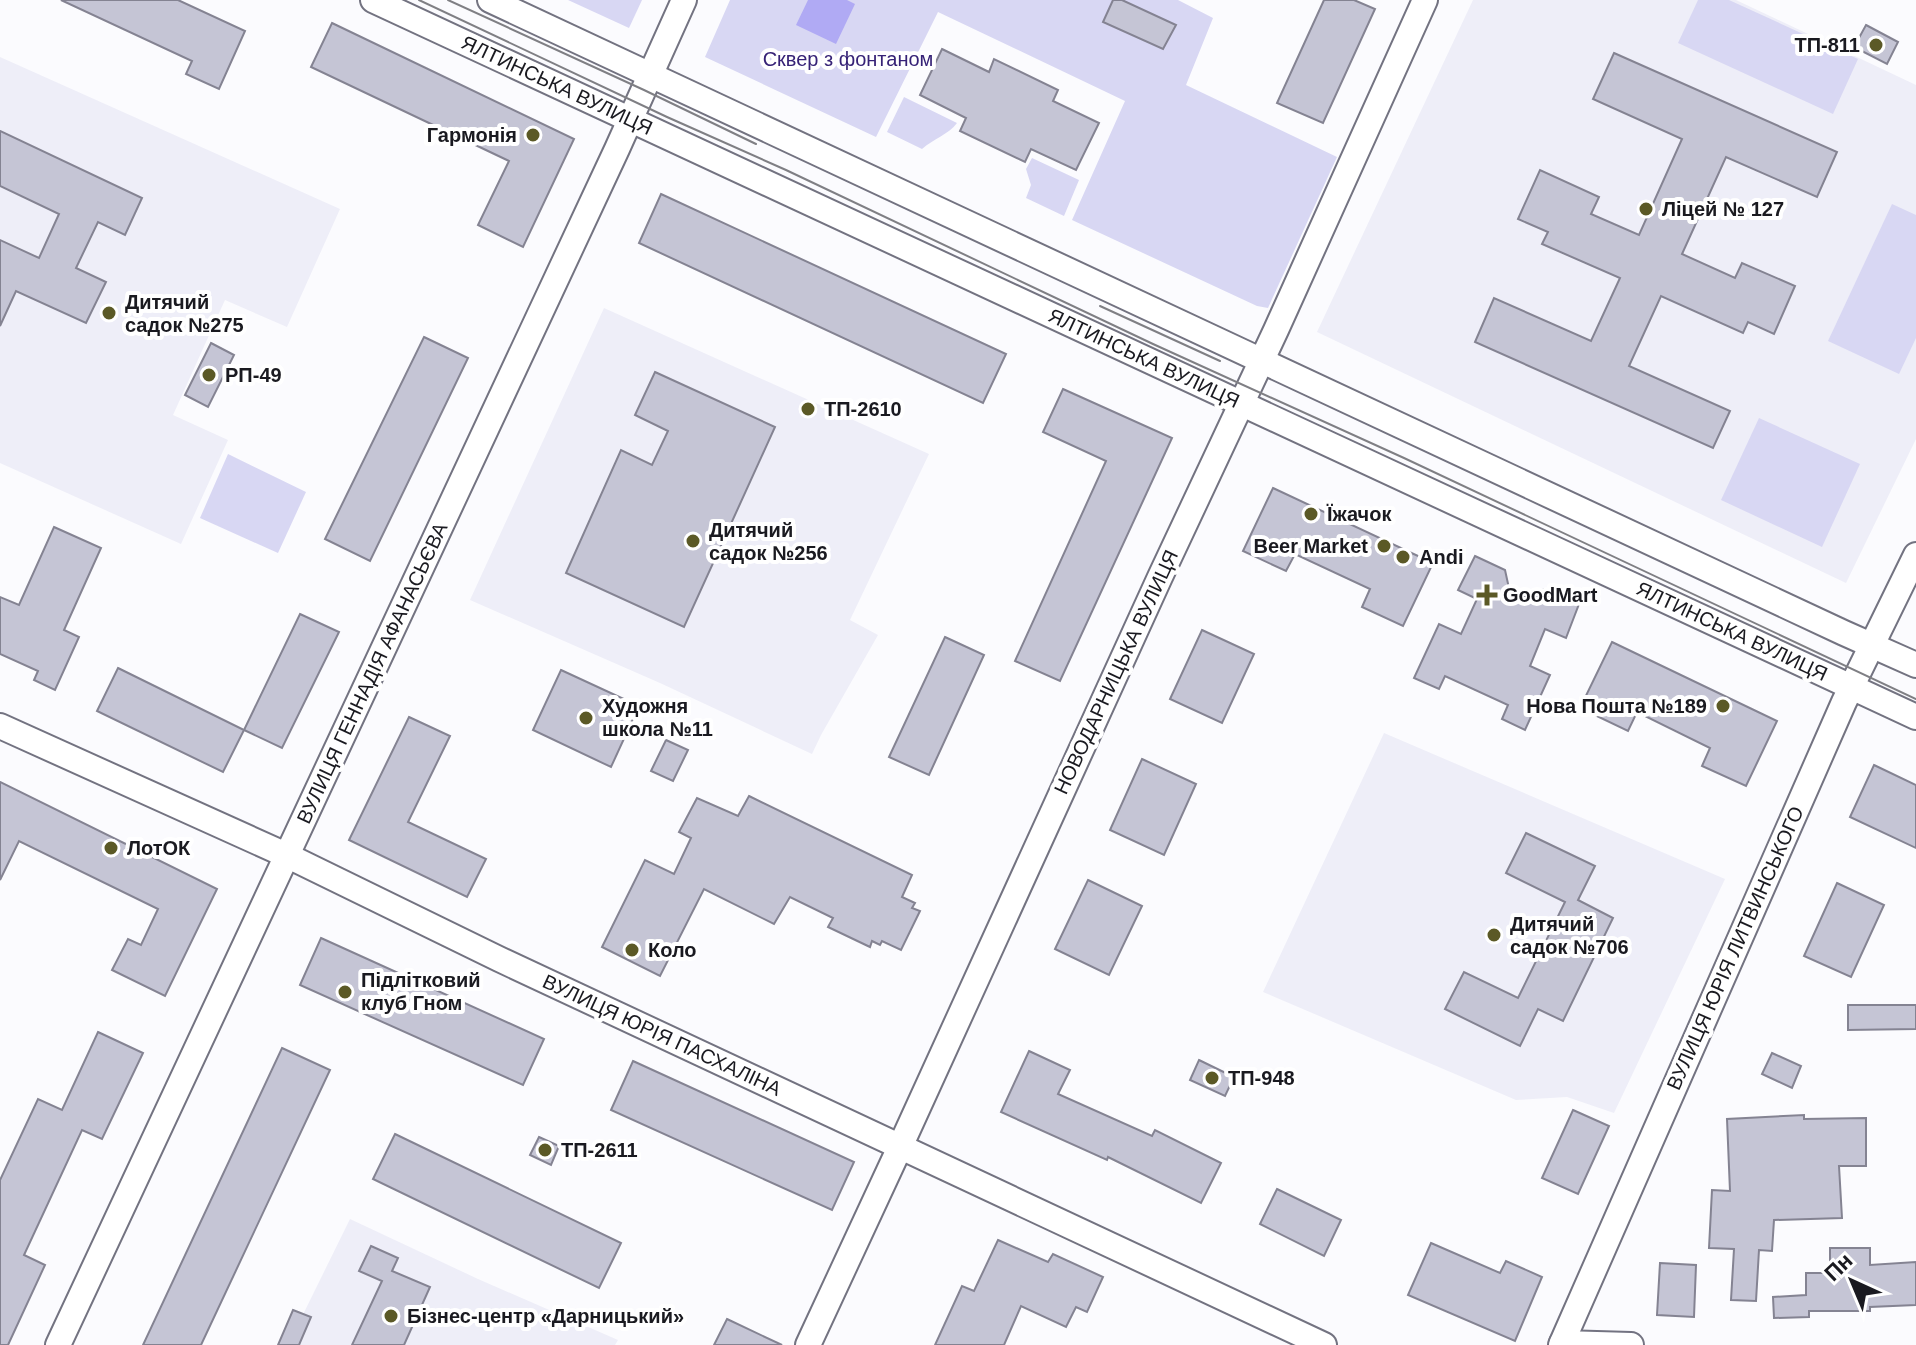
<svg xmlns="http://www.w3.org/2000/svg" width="1916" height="1345" viewBox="0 0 1916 1345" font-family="Helvetica,sans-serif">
<rect width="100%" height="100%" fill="#fbfbfe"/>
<!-- built -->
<g fill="#eeeef8">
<path d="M1473,0H1736L1916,85V439L1846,583L1317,332Z"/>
<path d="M0,57L340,209L287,327L225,300L173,415L228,440L181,544L0,463Z"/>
<path d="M604,308L929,454L850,620L878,635L821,735L812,754L660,683L470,600Z"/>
<path d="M1384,733L1725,879L1614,1113L1567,1097L1516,1100L1263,992Z"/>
<path d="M350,1219L478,1279L618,1340L615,1345H288Z"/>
</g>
<!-- green -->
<g fill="#d8d7f3">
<path d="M568,0H642L629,28Z"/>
<path d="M730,0H1178L1213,18L1186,85L1337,157L1268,308L1257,306L1072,220L1125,101L938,12L876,137L705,57Z"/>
<path d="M1698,0H1729L1858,59L1833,114L1678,43Z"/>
<path d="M904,97L957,123C948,135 933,139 922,149L887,132Z"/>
<path d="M1032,158L1079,180L1064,216L1026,198L1031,185L1026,169Z"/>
<path d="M1892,204L1916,215V338L1899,374L1828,341Z"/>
<path d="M1759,418L1860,464L1822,547L1721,500Z"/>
<path d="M228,454L306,492L278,553L200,518Z"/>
</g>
<!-- water -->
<path fill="#b0aaf4" d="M808,0H847L855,4L836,44L796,25Z"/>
<!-- building -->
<g fill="#c5c5d5" stroke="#848392" stroke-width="2">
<path d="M61,0H178L245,31L219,89L186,74L192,61Z"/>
<path d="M1113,0H1122L1176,25L1163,49L1103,22Z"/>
<path d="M1324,0H1354L1375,9L1323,123L1277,103Z"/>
<path d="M332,23L574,139L523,247L478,225L509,161L311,67Z"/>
<path d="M1866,25L1898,42L1887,64L1854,47Z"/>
<path d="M942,49L989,72L994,59L1058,90L1053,101L1099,123L1076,170L1031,149L1025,162L960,131L966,118L920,95Z"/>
<path d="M1614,53L1837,152L1817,197L1726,157L1682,254L1735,278L1742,263L1795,286L1774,334L1748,322L1743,333L1661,296L1629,366L1730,411L1713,448L1475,342L1494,298L1591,341L1620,278L1542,244L1548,232L1518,219L1540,170L1599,197L1591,214L1639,235L1682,139L1593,99Z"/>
<path d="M0,131L142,198L125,235L98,222L76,268L106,282L86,323L16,291L0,326V240L39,258L59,214L0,186Z"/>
<path d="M661,194L1006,354L983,403L639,243Z"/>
<path d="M424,337L468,358L370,561L325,539Z"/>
<path d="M211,343L234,355L208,407L185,395Z"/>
<path d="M655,372L775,427L684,627L566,573L621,450L652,465L668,431L635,415Z"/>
<path d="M1063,389L1172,438L1060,681L1015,661L1106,461L1043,432Z"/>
<path d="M1273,488L1433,563L1403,626L1362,607L1370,589L1295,554L1286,571L1243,551Z"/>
<path d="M54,527L101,548L64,630L79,637L55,690L34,680L38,671L0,654V597L19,605Z"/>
<path d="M1475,556L1505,570L1512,602L1545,589L1579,604L1566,638L1545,629L1530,666L1550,675L1525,730L1502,719L1508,705L1445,676L1439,689L1414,678L1439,624L1461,634L1477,599L1458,590Z"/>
<path d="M300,614L339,632L282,748L244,730Z"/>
<path d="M1202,630L1254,654L1222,723L1170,699Z"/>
<path d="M945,637L984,655L929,775L889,757Z"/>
<path d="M1612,642L1777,721L1746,786L1702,766L1710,748L1637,712L1628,731L1580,708Z"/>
<path d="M118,668L244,730L223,772L97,711Z"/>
<path d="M561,670L639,706L611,767L533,730Z"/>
<path d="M409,717L450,736L408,822L486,859L467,897L349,840Z"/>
<path d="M666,740L688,750L673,781L651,771Z"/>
<path d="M1142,759L1196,784L1164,855L1110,830Z"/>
<path d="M1874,765L1916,785V848L1850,817Z"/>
<path d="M0,782L217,889L165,996L112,970L128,939L141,945L158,909L19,841L0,880Z"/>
<path d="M749,796L912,875L902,897L915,903L912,908L920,911L901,950L882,941L880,945L872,941L870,947L828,927L833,918L790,897L774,924L704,889L660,976L602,947L645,860L674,874L691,838L679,832L697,798L738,816Z"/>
<path d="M1526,833L1595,866L1578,900L1613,918L1563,1021L1538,1009L1520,1046L1445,1009L1464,972L1518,998L1565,902L1506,873Z"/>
<path d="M1088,880L1142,906L1109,975L1055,949Z"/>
<path d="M1837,883L1884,905L1851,977L1804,956Z"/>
<path d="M321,938L544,1039L523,1085L300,985Z"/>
<path d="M1848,1005H1916V1029L1848,1030Z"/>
<path d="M98,1032L143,1053L102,1139L82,1130L24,1255L45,1265L8,1345H0V1180L38,1099L62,1110Z"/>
<path d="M282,1048L330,1070L201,1345H143Z"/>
<path d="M1029,1051L1070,1070L1058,1094L1152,1136L1155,1130L1221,1163L1201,1203L1108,1157L1107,1160L1001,1112Z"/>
<path d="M1772,1053L1801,1066L1792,1088L1762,1074Z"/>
<path d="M1199,1060L1234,1077L1225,1096L1190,1080Z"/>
<path d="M633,1061L854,1162L832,1210L611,1110Z"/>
<path d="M1573,1110L1609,1126L1578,1194L1542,1178Z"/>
<path d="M1804,1115V1119L1866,1118V1166H1839L1842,1218L1774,1220L1772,1251L1759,1250L1756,1301L1731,1300L1734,1249L1709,1248L1712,1190L1730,1191L1727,1119Z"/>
<path d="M395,1134L621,1243L599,1288L373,1179Z"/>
<path d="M539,1137L559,1146L551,1165L530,1155Z"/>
<path d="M1277,1189L1341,1220L1324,1256L1260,1224Z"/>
<path d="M998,1240L1048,1262L1053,1254L1103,1277L1087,1312L1076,1307L1066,1327L1021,1306L1004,1345H935L962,1286L974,1291Z"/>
<path d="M1431,1243L1500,1273L1506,1261L1542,1277L1515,1341L1408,1295Z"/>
<path d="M371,1246L398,1258L392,1271L430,1287L404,1345H352L382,1281L359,1271Z"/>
<path d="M1830,1248H1870V1265L1916,1262V1305L1870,1307V1311H1809V1317L1774,1318L1773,1297L1806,1295V1273H1830Z"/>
<path d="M1660,1263L1696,1265L1694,1317L1657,1315Z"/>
<path d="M293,1310L311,1317L299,1345H278Z"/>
<path d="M727,1319L782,1345H714Z"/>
</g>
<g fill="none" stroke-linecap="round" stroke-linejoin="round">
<!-- minor casing -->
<g stroke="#737381" stroke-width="28">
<g id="minor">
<path d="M373,0L1916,717"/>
<path d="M490,0L1844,633L1916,665"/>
<path d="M0,726L286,855L499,959L1324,1345"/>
<path d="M1562,1343L1631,1345"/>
<path d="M58,1345L617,149L684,0"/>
<path d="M808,1345L900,1147L1160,577L1276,330L1425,0"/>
<path d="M1561,1345L1844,702L1916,555"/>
</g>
</g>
<!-- minor -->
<use href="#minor" stroke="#fff" stroke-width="24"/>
<!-- tram -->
<g stroke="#7f7f84" stroke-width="2">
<path d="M419,0L667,117L786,170L1153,344L1404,458L1916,699"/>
<path d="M448,0L644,90L756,144"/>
<path d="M1100,306L1220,361"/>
</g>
</g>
<!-- markers -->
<g fill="#5b5926" stroke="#fff" stroke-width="3">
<circle cx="1876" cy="45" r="8"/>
<circle cx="533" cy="135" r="8"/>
<circle cx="1646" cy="209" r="8"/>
<circle cx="109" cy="313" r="8"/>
<circle cx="209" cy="375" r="8"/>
<circle cx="808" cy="409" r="8"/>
<circle cx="1311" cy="514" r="8"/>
<circle cx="693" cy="541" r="8"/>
<circle cx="1384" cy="546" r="8"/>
<circle cx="1403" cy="557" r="8"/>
<path d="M1483 583h8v8h8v8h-8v8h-8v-8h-8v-8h8z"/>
<circle cx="1723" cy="706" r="8"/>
<circle cx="586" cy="718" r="8"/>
<circle cx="111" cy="848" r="8"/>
<circle cx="1494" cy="935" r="8"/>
<circle cx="632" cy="950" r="8"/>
<circle cx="345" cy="992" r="8"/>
<circle cx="1212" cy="1078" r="8"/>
<circle cx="545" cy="1150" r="8"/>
<circle cx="391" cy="1316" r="8"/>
</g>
<g text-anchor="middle" stroke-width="8" stroke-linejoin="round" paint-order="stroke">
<!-- poi labels -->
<g font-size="20" font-weight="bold" fill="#1a1a20" stroke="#fff" text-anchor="start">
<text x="1860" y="52" text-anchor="end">ТП-811</text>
<text x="517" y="142" text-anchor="end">Гармонія</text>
<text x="1662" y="216">Ліцей № 127</text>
<text x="125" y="309">Дитячий<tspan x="125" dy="23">садок №275</tspan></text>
<text x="225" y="382">РП-49</text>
<text x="824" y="416">ТП-2610</text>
<text x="1327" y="521">Їжачок</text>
<text x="709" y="537">Дитячий<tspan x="709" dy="23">садок №256</tspan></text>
<text x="1368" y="553" text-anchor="end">Beer Market</text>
<text x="1419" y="564">Andi</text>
<text x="1503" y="602">GoodMart</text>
<text x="602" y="713">Художня<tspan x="602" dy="23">школа №11</tspan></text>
<text x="1707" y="713" text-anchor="end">Нова Пошта №189</text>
<text x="127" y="855">ЛотОК</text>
<text x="1510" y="931">Дитячий<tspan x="1510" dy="23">садок №706</tspan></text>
<text x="648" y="957">Коло</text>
<text x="361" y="987">Підлітковий<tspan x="361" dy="23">клуб Гном</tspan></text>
<text x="1228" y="1085">ТП-948</text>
<text x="561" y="1157">ТП-2611</text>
<text x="407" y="1323">Бізнес-центр «Дарницький»</text>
</g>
<!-- park labels -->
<g font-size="20" fill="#362276" stroke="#fff">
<text x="848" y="66">Сквер з фонтаном</text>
</g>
<!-- street labels -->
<g font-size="20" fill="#1a1a20" stroke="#fff">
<text transform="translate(557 85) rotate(25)" y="7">ЯЛТИНСЬКА ВУЛИЦЯ</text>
<text transform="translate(1144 358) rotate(25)" y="7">ЯЛТИНСЬКА ВУЛИЦЯ</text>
<text transform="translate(1732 631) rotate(25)" y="7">ЯЛТИНСЬКА ВУЛИЦЯ</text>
<text transform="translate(1116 672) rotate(-65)" y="7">НОВОДАРНИЦЬКА ВУЛИЦЯ</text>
<text transform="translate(372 673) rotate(-65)" y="7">ВУЛИЦЯ ГЕННАДІЯ АФАНАСЬЄВА</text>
<text transform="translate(1735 948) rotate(-66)" y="7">ВУЛИЦЯ ЮРІЯ ЛИТВИНСЬКОГО</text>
<text transform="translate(662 1035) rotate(25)" y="7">ВУЛИЦЯ ЮРІЯ ПАСХАЛІНА</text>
</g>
</g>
<!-- north arrow -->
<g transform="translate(1852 1281) rotate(316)" stroke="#ffffff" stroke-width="6" paint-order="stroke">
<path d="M0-6L14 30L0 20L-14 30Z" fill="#1a1a20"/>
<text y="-12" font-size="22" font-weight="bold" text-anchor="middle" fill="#1a1a20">Пн</text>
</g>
</svg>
